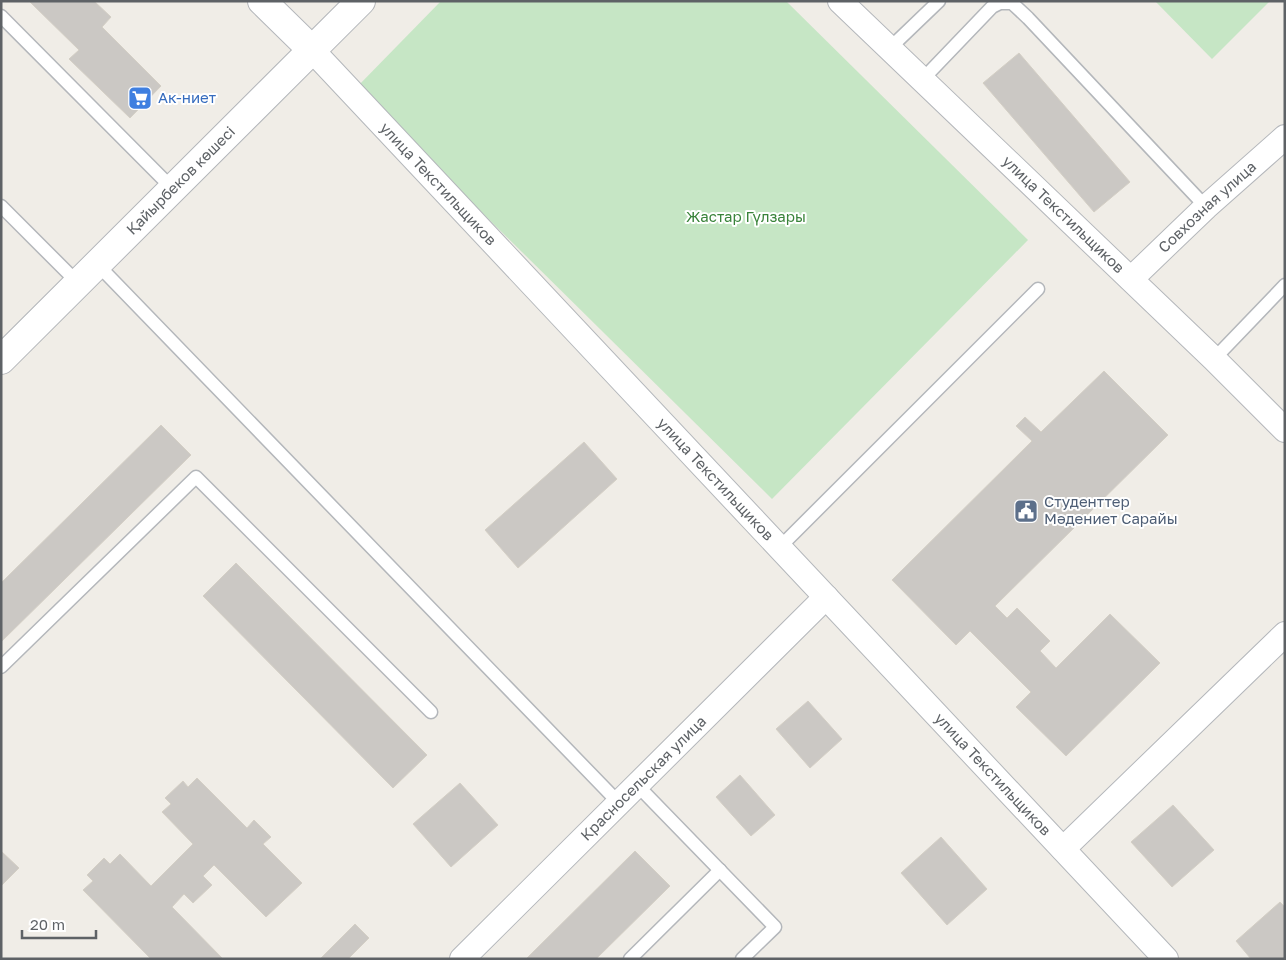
<svg xmlns="http://www.w3.org/2000/svg" width="1286" height="960" viewBox="0 0 1286 960" font-family="'Golos Text',sans-serif">
<rect width="100%" height="100%" fill="#f0ede7"/>
<!-- green -->
<g fill="#c6e6c5">
<path d="M441,1H786L1028,240L772,499L356,88Z"/>
<path d="M1155,1H1270L1212,59Z"/>
</g>
<!-- building -->
<g fill="#cbc8c4" stroke="#d4cfc5">
<path d="M29,1H94L111,17L102,27L161,86L130,118L69,59L79,50Z"/>
<path d="M1019,53L1130,182L1094,212L983,83Z"/>
<path d="M1104,371L1168,435L995,606L1007,618L1017,608L1050,641L1040,651L1056,668L1110,614L1160,663L1066,756L1016,707L1031,692L970,631L956,645L892,580L1032,441L1016,426L1025,417L1041,432Z"/>
<path d="M161,425L191,455L1,642V583Z"/>
<path d="M584,442L617,479L518,568L485,530Z"/>
<path d="M236,563L427,755L393,788L203,596Z"/>
<path d="M808,701L842,739L810,768L776,729Z"/>
<path d="M740,775L775,815L751,836L716,797Z"/>
<path d="M197,778L247,828L254,820L271,837L263,844L302,883L266,917L214,865L203,876L212,885L193,903L184,894L172,907L223,959H151L83,890L93,881L87,875L104,858L110,864L120,854L151,886L193,844L162,812L171,804L165,798L183,781L188,787Z"/>
<path d="M460,783L498,825L451,867L413,824Z"/>
<path d="M1173,805L1214,850L1172,887L1131,842Z"/>
<path d="M941,837L987,889L947,925L901,873Z"/>
<path d="M1,851L19,868L1,886Z"/>
<path d="M635,851L670,886L596,959H526Z"/>
<path d="M1280,902L1285,907V959H1251L1236,941Z"/>
<path d="M355,924L369,938L348,959H320Z"/>
</g>
<g fill="none" stroke-linecap="round" stroke-linejoin="round">
<!-- service casing -->
<g stroke="#b4b7bb" stroke-width="15">
<g id="service">
<path d="M1,16L173,189"/>
<path d="M890,48L939,1"/>
<path d="M923,79L992,7L1000,3H1012L1028,18L1206,207"/>
<path d="M1,206L78,283"/>
<path d="M97,264L619,803"/>
<path d="M1214,359L1285,285"/>
<path d="M779,548L1038,289"/>
<path d="M1,667L196,477L431,712"/>
<path d="M637,785L775,927L742,959"/>
<path d="M630,959L720,870"/>
</g>
</g>
<!-- minor casing -->
<g stroke="#b4b7bb" stroke-width="26">
<g id="minor">
<path id="s1" d="M840,1L1214,359L1285,430"/>
<path id="s2" d="M312,50L1166,959"/>
<path id="s3" d="M1131,279L1206,207L1285,137"/>
<path d="M1063,849L1285,634"/>
<path id="s4" d="M462,959L826,597"/>
</g>
</g>
<!-- tertiary casing -->
<g stroke="#b4b7bb" stroke-width="30">
<path id="tertiary" d="M262,1L312,50"/>
</g>
<!-- secondary casing -->
<g stroke="#b3b6ba" stroke-width="30">
<g id="secondary">
<path id="s5" d="M1,360L361,1"/>
</g>
</g>
<!-- service -->
<use href="#service" stroke="#fff" stroke-width="12"/>
<!-- minor -->
<use href="#minor" stroke="#fff" stroke-width="24"/>
<!-- tertiary -->
<use href="#tertiary" stroke="#fff" stroke-width="28"/>
<!-- secondary -->
<use href="#secondary" stroke="#fff" stroke-width="28"/>
</g>
<!-- icons -->
<defs>
<g id="supermarket-square" transform="scale(1.25)"><rect x="-9" y="-9" width="18" height="18" rx="4" fill="#3f7fe0" stroke="#fff"/><path d="M-6-5.5h2.5l.6 2H6L4.5 2H-2.5L-4.4-4H-6ZM-1.5 3.2a1.3 1.3 0 1 0 .1 0ZM3 3.2a1.3 1.3 0 1 0 .1 0Z" fill="#fff"/></g>
<g id="civic-square" transform="scale(1.25)"><rect x="-9" y="-9" width="18" height="18" rx="4" fill="#5c6f8a" stroke="#fff"/><path d="M-.6-6.5H3V-4.5H.6V-3L4-1V1h2V6H-6V1h2V-1L-.6-3ZM-1.2 2.5V6h2.4V2.5Z" fill="#fff"/></g>
</defs>
<g fill-rule="evenodd">
<use href="#supermarket-square" x="140" y="98"/>
<use href="#civic-square" x="1026" y="511"/>
</g>
<g text-anchor="middle" stroke-width="4" stroke-linejoin="round" paint-order="stroke">
<!-- shop labels -->
<g font-size="15" fill="#366cbe" stroke="#fff" text-anchor="start">
<text x="158" y="103">Ак-ниет</text>
</g>
<!-- street labels -->
<g font-size="15" fill="#5e6266" stroke="#fff">
<text dy="5" stroke="none"><textPath href="#s5" startOffset="254">Қайырбеков көшесі</textPath></text>
<text dy="5" stroke="none"><textPath href="#s2" startOffset="184">улица Текстильщиков</textPath></text>
<text dy="5" stroke="none"><textPath href="#s3" startOffset="105">Совхозная улица</textPath></text>
<text dy="5" stroke="none"><textPath href="#s1" startOffset="309">улица Текстильщиков</textPath></text>
<text dy="5" stroke="none"><textPath href="#s2" startOffset="589">улица Текстильщиков</textPath></text>
<text dy="5" stroke="none"><textPath href="#s2" startOffset="994">улица Текстильщиков</textPath></text>
<text dy="5" stroke="none"><textPath href="#s4" startOffset="256">Красносельская улица</textPath></text>
</g>
<!-- park labels -->
<g font-size="15" fill="#39833a" stroke="#fff">
<text x="746" y="222">Жастар Гүлзары</text>
</g>
<!-- service labels -->
<g font-size="15" fill="#4e5e75" stroke="#fff" text-anchor="start">
<text x="1044" y="507">Студенттер<tspan x="1044" dy="17">Мәдениет Сарайы</tspan></text>
</g>
</g>
<!-- border -->
<rect width="1286" height="960" fill="none" stroke="#5e6266" stroke-width="5"/>
<!-- scale -->
<path d="M22 930v8h74v-8" fill="none" stroke="#5e6266" stroke-width="2.5"/>
<text x="30" y="930" font-size="15" fill="#5e6266" stroke="#ffffff" stroke-width="4" paint-order="stroke">20 m</text>
</svg>
